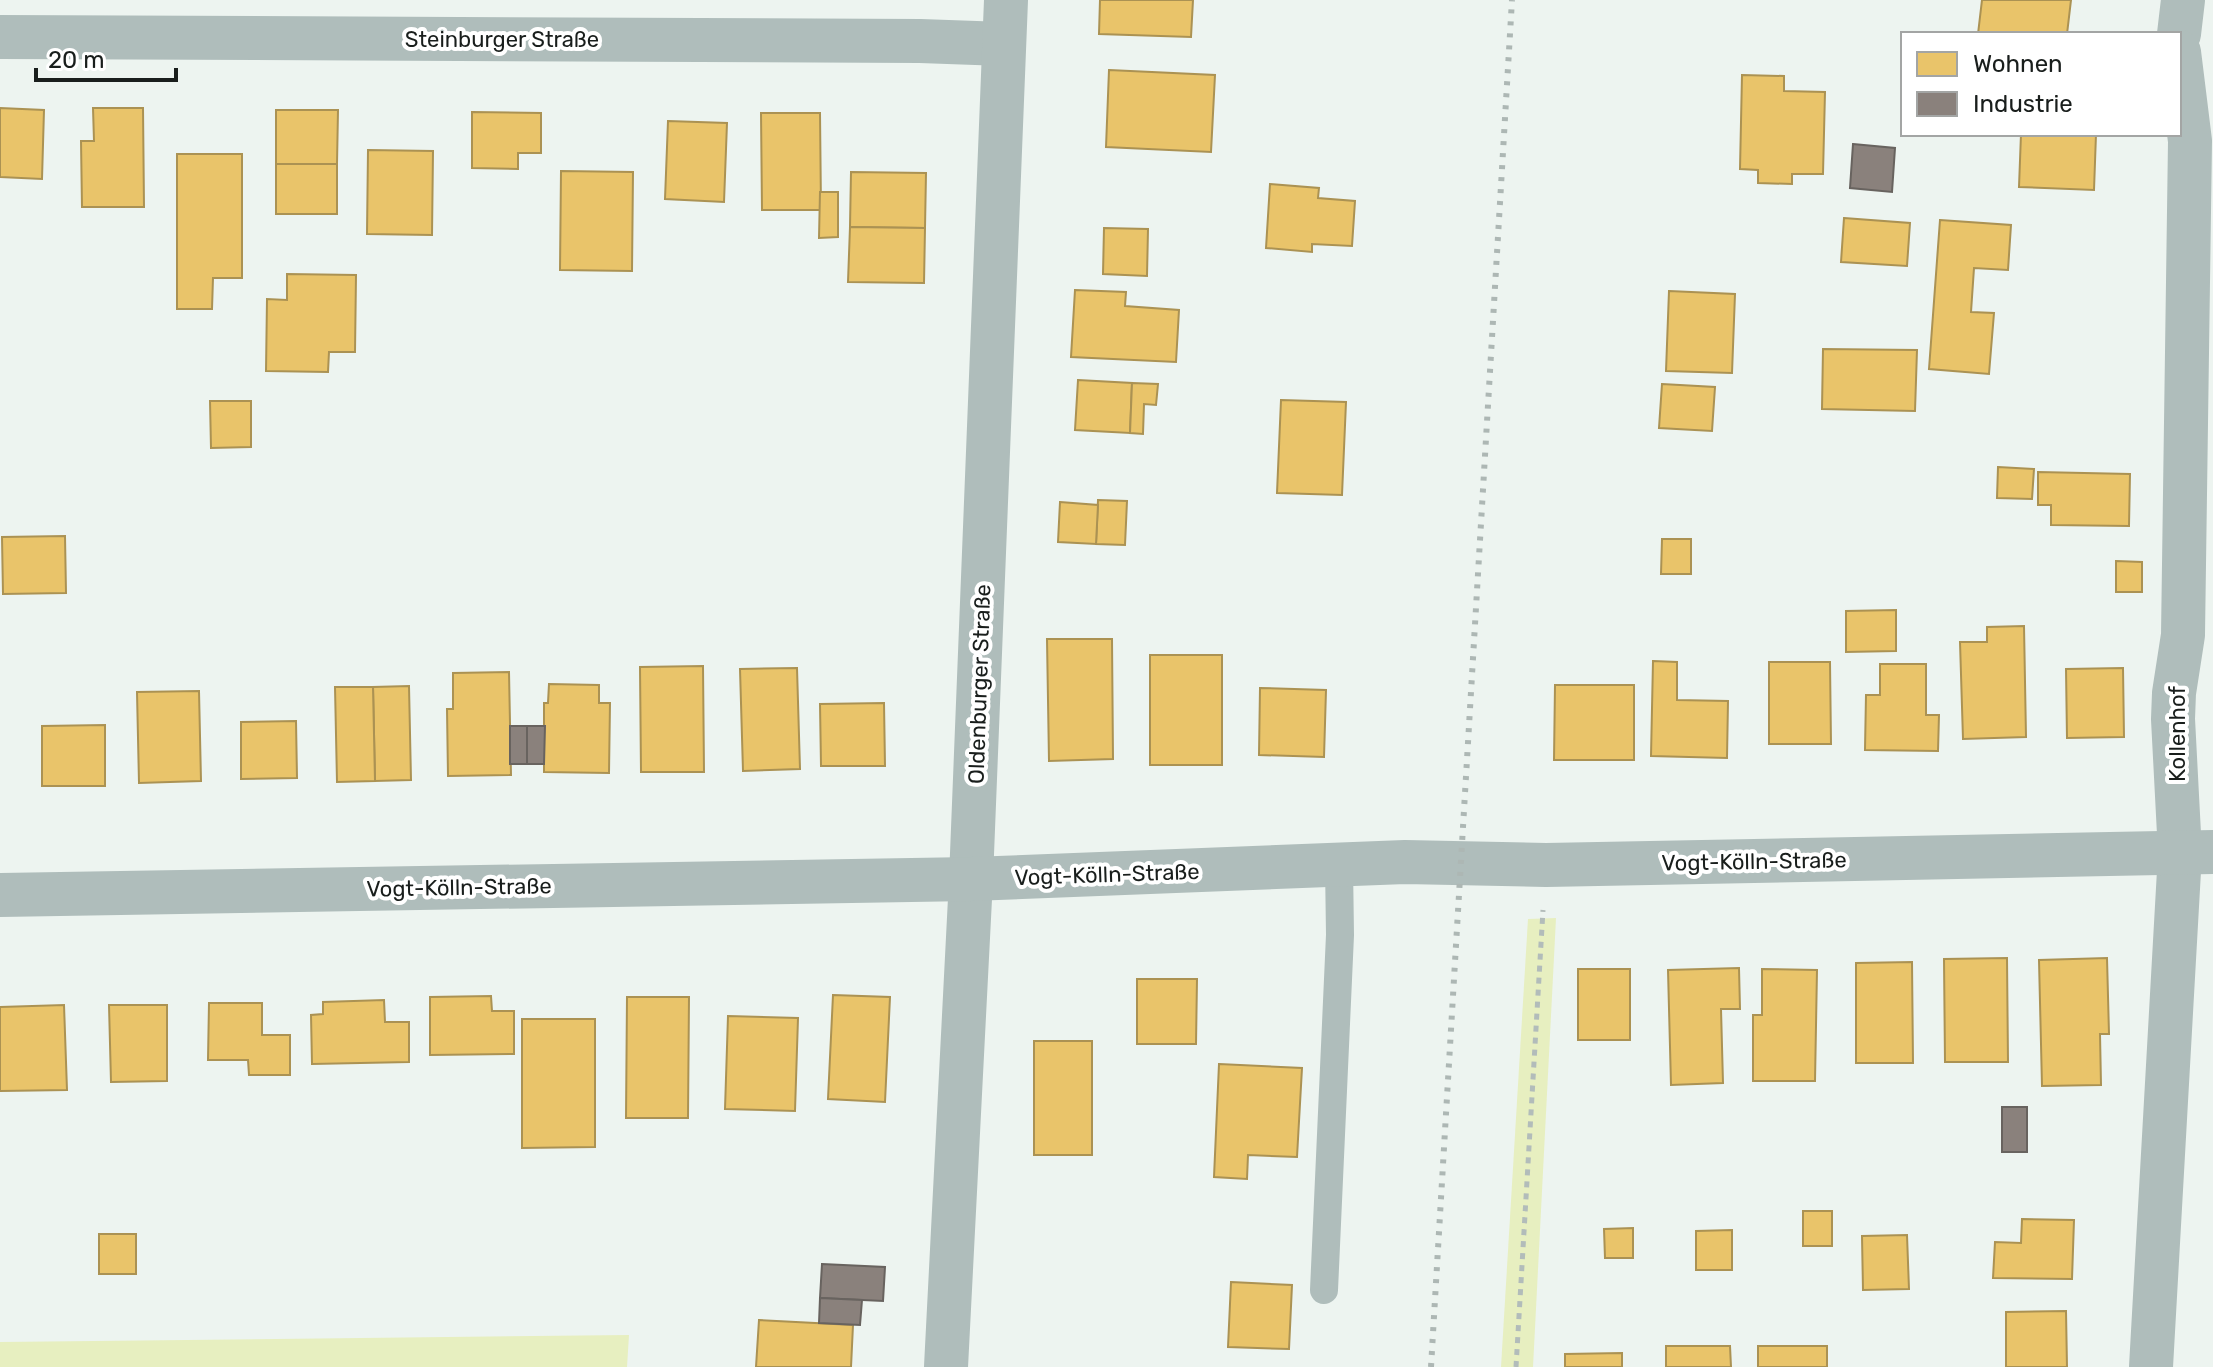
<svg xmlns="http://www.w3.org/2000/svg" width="2213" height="1367" viewBox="0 0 2213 1367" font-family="Rubik,sans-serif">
<rect width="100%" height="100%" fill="#edf4f0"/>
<!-- green -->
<g fill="#e7efc0">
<path d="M1556,918L1533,1367H1501L1528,919Z"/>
<path d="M629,1335L627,1367H0V1342Z"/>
</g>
<!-- homes -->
<g fill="#e9c46a" stroke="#ab9253" stroke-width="2">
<path d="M1100,0H1193L1191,37L1099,34Z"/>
<path d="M1982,0H2071L2067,34H1978Z"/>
<path d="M1109,70L1215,75L1211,152L1106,147Z"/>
<path d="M1742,75L1784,76V91L1825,92L1823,174H1792V184L1758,183V170L1740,169Z"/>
<path d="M0,108L44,110L42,179L0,177Z"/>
<path d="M93,108H143L144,207H82L81,141H94Z"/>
<path d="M276,110H338L337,164H276Z"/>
<path d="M472,112L541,113V153H518V169L472,168Z"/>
<path d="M761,113H820L821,210H762Z"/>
<path d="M668,121L727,123L724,202L665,199Z"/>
<path d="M2021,134H2096L2094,190L2019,187Z"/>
<path d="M368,150L433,151L432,235L367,234Z"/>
<path d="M177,154H242V278H213L212,309H177Z"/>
<rect x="276" y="164" width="61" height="50"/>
<path d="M561,171L633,172L632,271L560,270Z"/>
<path d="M851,172L926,173L925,228L850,227Z"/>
<path d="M1270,184L1319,188L1318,198L1355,201L1352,246L1312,244V252L1266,248Z"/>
<path d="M820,192H838V237L819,238Z"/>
<path d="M1844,218L1910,223L1907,266L1841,262Z"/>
<path d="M1940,220L2011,225L2008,270L1974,268L1971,312L1994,313L1989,374L1929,369Z"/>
<path d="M850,227L925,228L924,283L848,282Z"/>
<path d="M1104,228L1148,229L1147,276L1103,274Z"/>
<path d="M287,274L356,275L355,352H329L328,372L266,371L267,299L287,300Z"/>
<path d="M1075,290L1126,292L1125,306L1179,310L1176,362L1071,357Z"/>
<path d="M1669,291L1735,294L1732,373L1666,371Z"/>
<path d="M1823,349L1917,350L1915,411L1822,409Z"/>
<path d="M1078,380L1132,383L1130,433L1075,430Z"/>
<path d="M1132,383L1158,384L1156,405L1144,404L1143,434L1130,433Z"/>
<path d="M1662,384L1715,387L1712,431L1659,428Z"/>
<path d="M1281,400L1346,402L1342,495L1277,493Z"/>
<path d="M210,401H251V447L211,448Z"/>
<path d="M1998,467L2034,469L2032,499L1997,498Z"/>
<path d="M2038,472L2130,474L2129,526L2051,525V505H2038Z"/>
<path d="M1098,500L1127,501L1125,545L1096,544Z"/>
<path d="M1060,502L1098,505L1096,544L1058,542Z"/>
<path d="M65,536L66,593L3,594L2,537Z"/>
<path d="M1662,539H1691V574H1661Z"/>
<path d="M2116,561L2142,562V592H2116Z"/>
<path d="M1896,610V651L1846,652V611Z"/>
<path d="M2024,626L2026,737L1963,739L1960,642H1987V627Z"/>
<path d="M1047,639H1112L1113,759L1049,761Z"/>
<rect x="1150" y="655" width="72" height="110"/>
<path d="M1653,661L1677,662V700L1728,701L1727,758L1651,756Z"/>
<path d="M1769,662H1830L1831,744H1769Z"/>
<path d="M1880,664H1926V715H1939L1938,751L1865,750L1866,695H1880Z"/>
<path d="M703,666L704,772H641L640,667Z"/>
<path d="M797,668L800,769L743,771L740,669Z"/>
<path d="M2123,668L2124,737L2067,738L2066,669Z"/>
<path d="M509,672L511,775L448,776L447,709H453V673Z"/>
<path d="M549,684L599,685V703H610L609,773L544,772V703H548Z"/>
<path d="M1555,685H1634V760H1554Z"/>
<path d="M409,686L411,780L375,781L373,687Z"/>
<path d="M335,687H373L375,781L337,782Z"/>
<path d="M1260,688L1326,690L1324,757L1259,755Z"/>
<path d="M199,691L201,781L139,783L137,692Z"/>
<path d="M884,703L885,766H821L820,704Z"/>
<path d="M296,721L297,778L241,779V722Z"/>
<path d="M105,725V786H42V726Z"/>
<path d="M2007,958L2008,1062H1945L1944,959Z"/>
<path d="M2107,958L2109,1034H2100L2101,1085L2042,1086L2039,960Z"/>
<path d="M1912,962L1913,1063H1856V963Z"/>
<path d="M1739,968L1740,1009H1721L1723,1083L1671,1085L1668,970Z"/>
<rect x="1578" y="969" width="52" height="71"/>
<path d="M1762,969L1817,970L1815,1081H1753V1015H1762Z"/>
<path d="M1137,979H1197L1196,1044H1137Z"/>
<path d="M833,995L890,997L885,1102L828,1099Z"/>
<path d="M491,996L492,1011H514V1054L430,1055V997Z"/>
<path d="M627,997H689L688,1118H626Z"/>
<path d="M384,1000L385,1022H409V1062L312,1064L311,1015L323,1014V1002Z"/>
<path d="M209,1003H262V1035H290V1075H249L248,1060H208Z"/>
<path d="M64,1005L67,1090L0,1091V1007Z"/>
<path d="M109,1005H167V1081L111,1082Z"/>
<path d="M728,1016L798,1018L795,1111L725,1109Z"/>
<path d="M522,1019H595V1147L522,1148Z"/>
<rect x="1034" y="1041" width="58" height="114"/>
<path d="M1219,1064L1302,1068L1297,1157L1248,1155L1247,1179L1214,1177Z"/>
<rect x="1803" y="1211" width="29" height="35"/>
<path d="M2022,1219L2074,1220L2072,1279L1993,1278L1995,1242L2021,1243Z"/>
<path d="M1633,1228V1258H1605L1604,1229Z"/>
<path d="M1732,1230V1270H1696V1231Z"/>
<rect x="99" y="1234" width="37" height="40"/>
<path d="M1907,1235L1909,1289L1863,1290L1862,1236Z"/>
<path d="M1231,1282L1292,1285L1289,1349L1228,1347Z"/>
<path d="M2066,1311L2067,1367H2006V1312Z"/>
<path d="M759,1320L853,1325L851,1367H756Z"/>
<path d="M1666,1346H1730L1731,1367H1666Z"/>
<rect x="1758" y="1346" width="69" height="21"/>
<path d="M1622,1353V1367H1565V1354Z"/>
</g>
<!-- industry -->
<g fill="#8a817c" stroke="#68635f" stroke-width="2">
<path d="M1853,144L1895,148L1892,192L1850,188Z"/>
<rect x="510" y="726" width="17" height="38"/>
<path d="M527,726H545L544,764H527Z"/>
<rect x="2002" y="1107" width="25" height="45"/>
<path d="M822,1264L885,1267L883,1301L820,1298Z"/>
<path d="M820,1298L862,1300L860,1325L819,1323Z"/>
</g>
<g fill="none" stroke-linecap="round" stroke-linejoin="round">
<!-- path -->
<path stroke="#b2bcba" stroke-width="5" stroke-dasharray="6 6" stroke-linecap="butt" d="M1516,1367L1543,910"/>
<!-- service -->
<path stroke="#afbdbb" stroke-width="28" d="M1324,1290L1340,935L1339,865"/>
<!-- minor -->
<g stroke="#afbdbb" stroke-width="44">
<path d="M2179,34L2183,0"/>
<path d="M0,37L920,41L1004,44"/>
<path d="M946,1367L971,879L1006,0"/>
<path d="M2151,1367L2180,853L2173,719L2174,693L2183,635L2190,141L2179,52"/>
</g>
<!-- tertiary -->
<path stroke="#afbdbb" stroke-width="44" d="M0,895L971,879L1405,862L1546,865L2213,852"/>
<!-- rail -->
<path stroke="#adb7b4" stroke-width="6" stroke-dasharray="4 8" stroke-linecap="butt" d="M1431,1367L1512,0"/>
</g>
<g text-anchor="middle" stroke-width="8" stroke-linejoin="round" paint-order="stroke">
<!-- street labels -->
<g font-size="22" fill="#191e1c" stroke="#fff">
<text x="502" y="47">Steinburger Straße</text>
<text transform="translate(979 684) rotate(-88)" y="8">Oldenburger Straße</text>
<text transform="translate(2177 734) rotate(-90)" y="8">Kollenhof</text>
<text transform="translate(1754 861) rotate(-1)" y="8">Vogt-Kölln-Straße</text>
<text transform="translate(1107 874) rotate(-2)" y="8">Vogt-Kölln-Straße</text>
<text transform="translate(459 887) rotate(-1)" y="8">Vogt-Kölln-Straße</text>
</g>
</g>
<!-- legend -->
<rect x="1901" y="32" width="280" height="104" fill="#ffffff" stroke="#a3a5a4" stroke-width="2"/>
<rect x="1917" y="52" width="40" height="24" fill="#e9c46a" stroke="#a3a5a4" stroke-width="2"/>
<text x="1973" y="72" font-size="24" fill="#191e1c">Wohnen</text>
<rect x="1917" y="92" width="40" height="24" fill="#8a817c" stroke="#a3a5a4" stroke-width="2"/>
<text x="1973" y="112" font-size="24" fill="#191e1c">Industrie</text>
<!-- scale -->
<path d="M36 68v12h140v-12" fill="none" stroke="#191e1c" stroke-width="4"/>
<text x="48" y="68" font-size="24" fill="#191e1c" stroke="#ffffff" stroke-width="6" paint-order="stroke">20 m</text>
</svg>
